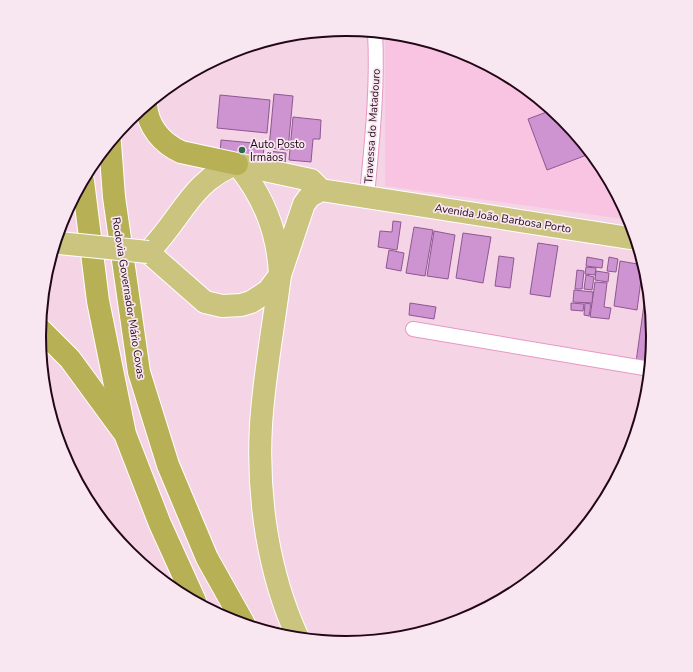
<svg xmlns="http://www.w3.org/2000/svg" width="693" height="672" viewBox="0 0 693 672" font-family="'Nunito Sans',sans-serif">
<rect width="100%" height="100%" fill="#f5d4e6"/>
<!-- built -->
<path fill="#f9c4e1" d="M385,33L407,35L464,52L517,81L564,119L602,166L631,220L385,186Z"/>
<!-- building -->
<g fill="#ce94d2" stroke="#8d5792">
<path d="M274,94L293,96L288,150L269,148Z"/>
<path d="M220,95L270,100L267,133L217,128Z"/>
<path d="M552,110L564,119L592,153L547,170L528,119Z"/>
<path d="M293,117L321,120L320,139H313L311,162L289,160Z"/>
<path d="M221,140L264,144L263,160L220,156Z"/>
<path d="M269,151L286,153L285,164L268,162Z"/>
<path d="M393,221L401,222L397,250L378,247L380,231L392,232Z"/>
<path d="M414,227L433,230L425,276L406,273Z"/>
<path d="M434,231L455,235L448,279L427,276Z"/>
<path d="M463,233L491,237L483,283L456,278Z"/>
<path d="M538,243L558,246L550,297L530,294Z"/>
<path d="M389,250L404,253L401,271L386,268Z"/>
<path d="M499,256L514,258L510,288L495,286Z"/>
<path d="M587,257L603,260L602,268L586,266Z"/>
<path d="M609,257L618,259L616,272L607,271Z"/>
<path d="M620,261L643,265L637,310L614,306Z"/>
<path d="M586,267L596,268L595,275L585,274Z"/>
<path d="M577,270L584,271L582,289H575Z"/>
<path d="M596,271L609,273L608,282L595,280Z"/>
<path d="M586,275L594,277L592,290L584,289Z"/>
<path d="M648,276L653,336L651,364L636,362Z"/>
<path d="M595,282L607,283L604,307L611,308L609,319L590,317Z"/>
<path d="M574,290L593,292L592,303L573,302Z"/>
<path d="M410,303L436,307L434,319L409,315Z"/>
<path d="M571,303L584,304L583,311L571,310Z"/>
<path d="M585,303L591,304L589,316L584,315Z"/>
</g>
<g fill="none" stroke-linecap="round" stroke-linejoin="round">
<!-- minor casing -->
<g stroke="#e698c5" stroke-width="16">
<g id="minor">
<path d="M367,196C372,141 378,87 375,32"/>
<path d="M413,329L650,369"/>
</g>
</g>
<!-- primary casing -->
<g stroke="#fff" stroke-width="24">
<g id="primary">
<path d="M237,164C264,197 278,232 280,275C274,324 264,375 261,425C257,497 268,573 298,638"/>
<path d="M321,190L311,180L237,164C191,180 181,220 148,252L205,302L222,306L241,305L251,302L268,291L280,275L304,204L310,196L321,190L636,239"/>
</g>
</g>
<!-- trunk casing -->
<g stroke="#fff" stroke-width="24">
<g id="trunk">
<path d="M146,105C148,127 162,143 181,152L237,164"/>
<path d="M110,143L114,197L139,372L168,465L207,558L244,624"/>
<path d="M83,181L98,301L125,434L160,524L195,601"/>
<path d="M40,329L70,359L122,430"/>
</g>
</g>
<!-- minor -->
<use href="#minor" stroke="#fff" stroke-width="14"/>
<!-- primary -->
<use href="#primary" stroke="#cac47f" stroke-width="22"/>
<!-- trunk -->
<use href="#trunk" stroke="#b8b054" stroke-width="22"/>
<!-- primary-bridge casing -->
<g stroke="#fff" stroke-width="24" stroke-linecap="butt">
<path id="primary-bridge" d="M59,243L148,252"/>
</g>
<!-- primary-bridge -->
<use href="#primary-bridge" stroke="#cac47f" stroke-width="22"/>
</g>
<!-- markers -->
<circle fill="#2f6850" stroke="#f8e7f0" stroke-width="1.5" cx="242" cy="150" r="4"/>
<g text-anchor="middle" stroke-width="3.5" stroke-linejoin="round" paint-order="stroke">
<!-- street labels -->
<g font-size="11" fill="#220718" stroke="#f8e7f0">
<text transform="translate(372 126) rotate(-86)" y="4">Travessa do Matadouro</text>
<text transform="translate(503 218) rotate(9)" y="4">Avenida João Barbosa Porto</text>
<text transform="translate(129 298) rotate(81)" y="4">Rodovia Governador Mário Covas</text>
</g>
<!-- poi labels -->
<g font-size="11" fill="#220718" stroke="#f8e7f0" text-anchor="start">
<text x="250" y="148">Auto Posto<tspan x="250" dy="13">Irmãos</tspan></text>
</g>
</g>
<!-- crop -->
<path d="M0 0H693V672H0ZM46 336a300 300 0 1 1 600 0a300 300 0 1 1-600 0Z" fill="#f8e7f0" fill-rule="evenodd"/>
<path fill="none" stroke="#220718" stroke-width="2" d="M46 336a300 300 0 1 1 600 0a300 300 0 1 1-600 0Z"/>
</svg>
